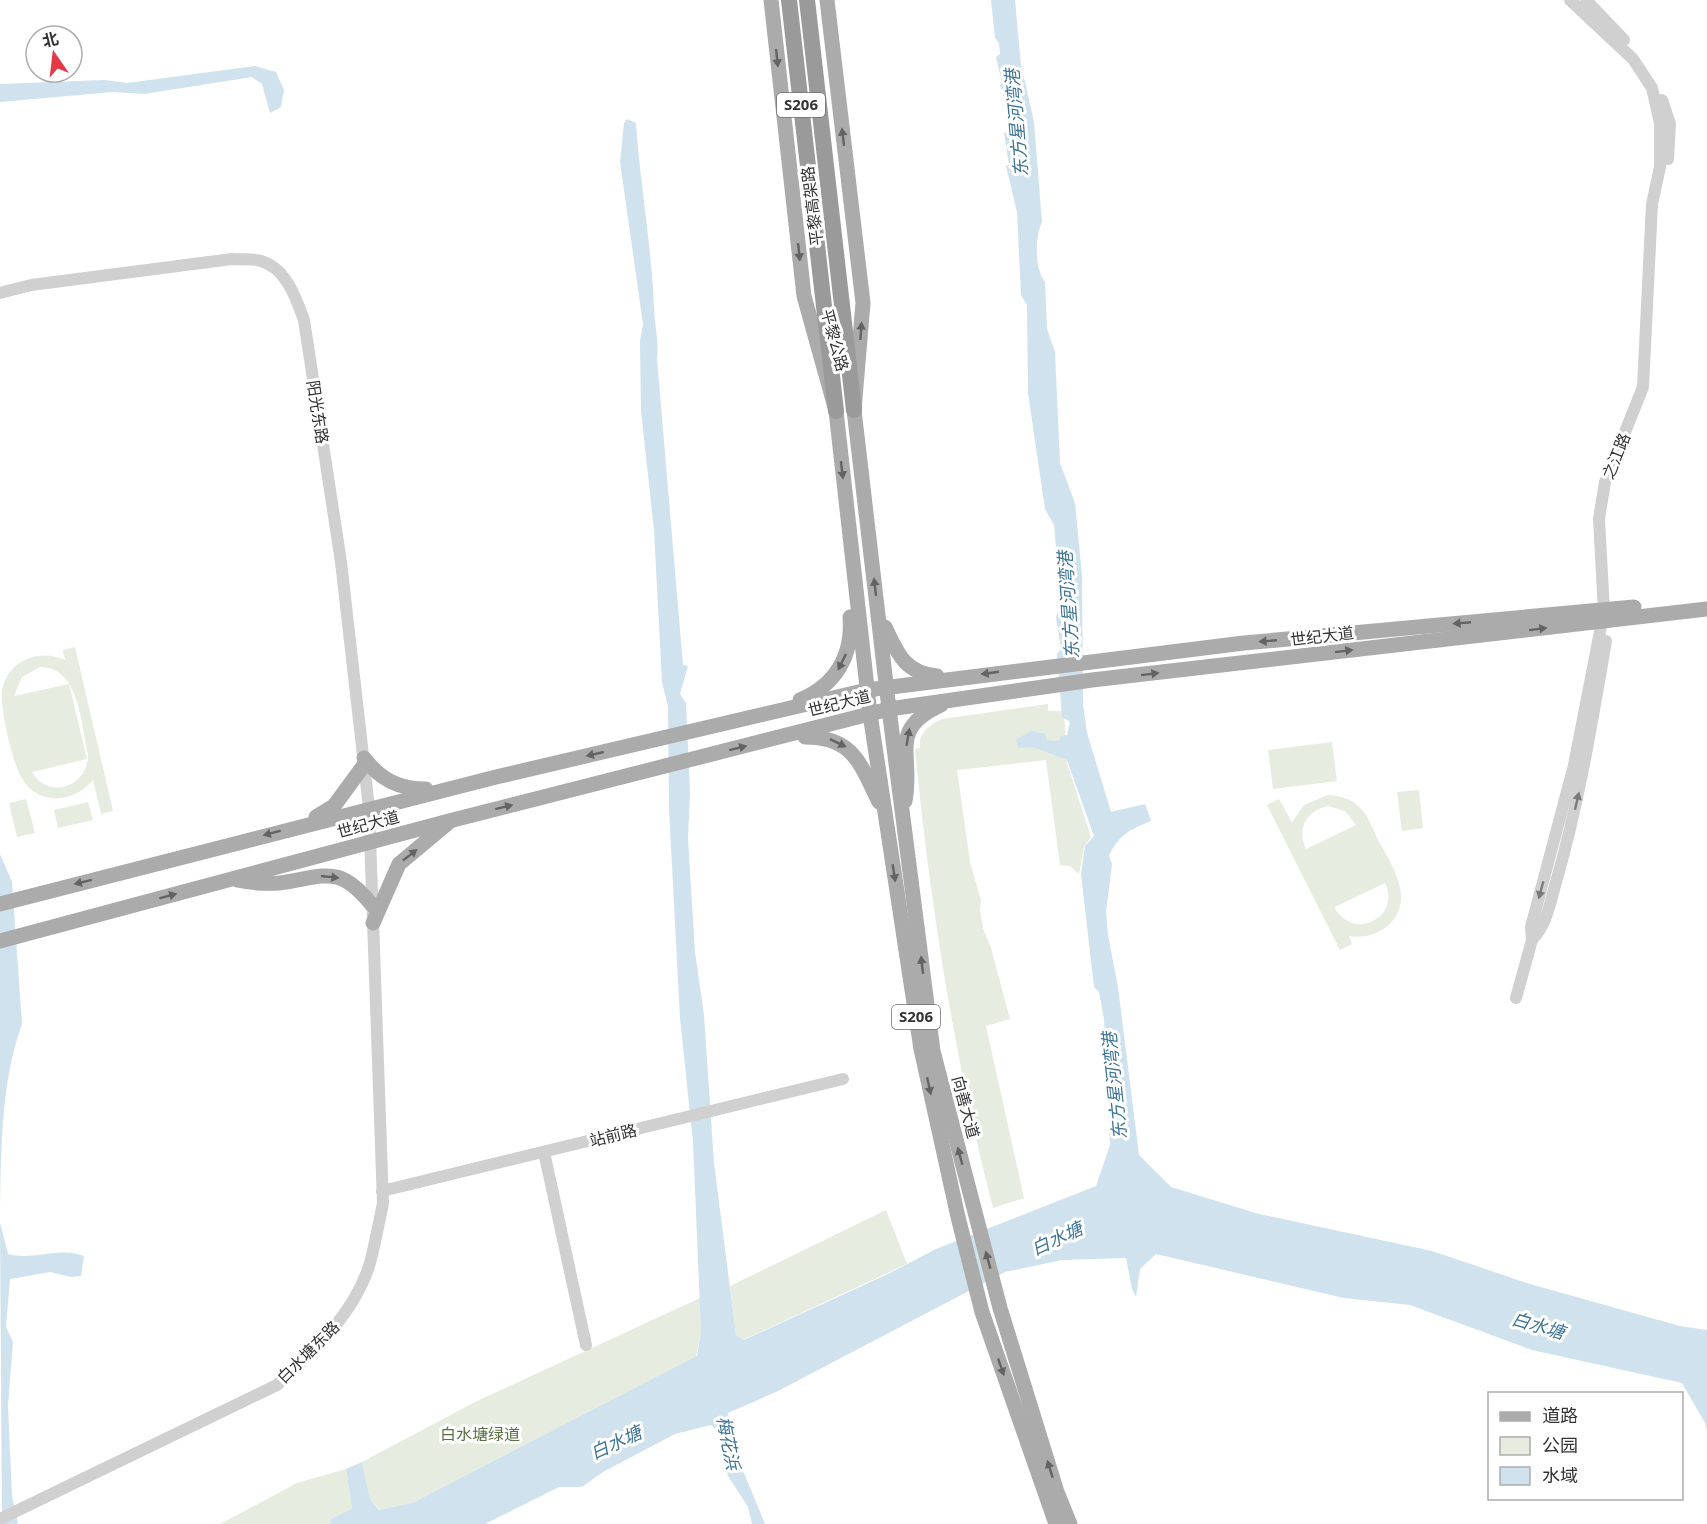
<svg xmlns="http://www.w3.org/2000/svg" width="1707" height="1524" viewBox="0 0 1707 1524" font-family="'Noto Sans','Noto Sans SC',sans-serif">
<rect width="100%" height="100%" fill="#fff"/>
<!-- green -->
<g fill="#e6ecdf" fill-rule="evenodd">
<path d="M75,647L113,811L101,814L93,780C75,802 40,807 23,780C13,766 0,709 2,692C6,661 39,648 65,660L63,650ZM40,667C80,667 81,725 88,754C89,786 49,801 32,772L87,759L69,684L14,696L22,677Z"/>
<path d="M1048,704V711H1064L1067,763L1091,837L1084,847L1079,874L1070,866L1060,865L1046,760L957,770L970,862L981,900L980,911L983,928L991,948L1010,1019L986,1026L1024,1198L993,1208C954,1057 930,904 915,749L920,748C918,733 930,725 942,719Z"/>
<path d="M1332,742L1337,781L1273,789L1268,750Z"/>
<path d="M1419,790L1423,828L1402,831L1397,792Z"/>
<path d="M1328,795C1340,796 1350,798 1358,806C1369,815 1373,830 1379,842C1387,856 1397,872 1400,888C1407,920 1377,941 1349,936L1352,944L1340,950L1267,805L1279,799L1292,822L1304,805ZM1328,806L1345,811L1356,825L1306,849C1296,829 1307,810 1328,806ZM1385,883C1401,916 1356,941 1336,910L1335,907Z"/>
<path d="M26,799L35,833L17,837L9,803Z"/>
<path d="M88,802L93,820L58,828L54,810Z"/>
<path d="M886,1210L907,1264L743,1340L736,1335L730,1286Z"/>
<path d="M700,1298L701,1331L696,1357L412,1503L380,1510L370,1499L362,1462L475,1402Z"/>
<path d="M346,1469L352,1509L332,1518L329,1524H220L297,1483Z"/>
</g>
<!-- water -->
<g fill="#cfe2ee">
<path d="M991,0H1015L1021,65L1034,122L1042,222C1035,237 1034,268 1045,282L1047,329L1055,352L1060,463L1075,503L1082,576L1083,704L1087,733L1111,812L1145,804L1151,821C1130,829 1118,836 1109,856L1112,864L1106,912L1108,935L1118,987L1139,1155L1171,1187L1259,1214L1432,1251L1530,1284L1680,1326L1707,1330V1432L1705,1423L1682,1383L1532,1350L1410,1305L1344,1298L1156,1254L1140,1269L1136,1297L1132,1289L1126,1258L1062,1260L1005,1272L778,1391L728,1413L734,1464L740,1465L739,1469L744,1473L765,1524H752L748,1507L728,1476L717,1430L711,1425L675,1434L603,1472L582,1487H559L485,1524H329L332,1518L352,1509L346,1469L362,1462L370,1499L379,1510L412,1503L697,1356L701,1331L693,1142L680,1018L669,808L668,707L662,682L654,530L641,411L640,341L643,324L620,162L624,123L627,119L636,123C640,185 652,247 654,309C655,327 659,342 657,359L683,665L688,666L680,694L686,703L690,792L688,839L695,952L704,1015L714,1163L736,1335L744,1340L890,1273L936,1249L1096,1186L1110,1145L1104,1019L1099,992L1094,987L1081,874L1085,846L1094,836L1067,760L1033,747L1018,748L1016,739L1032,731L1045,734L1047,740L1059,741L1061,736L1067,735L1070,722L1062,717L1057,654L1061,649L1056,617L1060,606V593L1054,525L1045,509L1028,393L1027,305L1021,295L1017,212L1006,166L1009,165L1004,133L1009,131L1006,103L1000,85L1002,83L996,57L1000,54L999,43L995,38Z"/>
<path d="M255,66L276,72L284,90L281,107L270,113L262,84L252,77L144,94L113,92L0,102V84L104,80L127,83Z"/>
<path d="M0,854L12,882L22,1024C0,1084 1,1156 0,1221Z"/>
<path d="M0,1223L8,1254C33,1261 60,1246 84,1256L81,1276L71,1277L50,1272L10,1279L6,1327L13,1342L8,1406L12,1496L18,1524H2Z"/>
</g>
<g fill="none" stroke-linecap="round" stroke-linejoin="round">
<!-- minor -->
<g stroke="#d0d0d0" stroke-width="12">
<path d="M1586,0L1624,40"/>
<path d="M1662,100L1670,124L1668,159"/>
<path d="M0,293L31,285L232,259C241,260 252,258 261,261C286,268 296,298 304,320L341,562L369,808L383,1203C379,1223 375,1244 370,1263C355,1313 314,1351 277,1385L0,1519"/>
<path d="M1532,940C1547,924 1550,903 1556,882C1579,803 1592,722 1606,641"/>
<path d="M1516,998L1532,940L1531,927L1574,765L1604,611L1599,519L1605,482L1643,387L1652,204L1660,167V123L1652,88L1633,59L1570,0"/>
<path d="M544,1152L586,1345"/>
<path d="M382,1191L843,1079"/>
</g>
<!-- major -->
<g stroke="#ababab" stroke-width="15">
<path d="M771,0L804,296L836,411L870,714L921,1049L958,1217L982,1312L1056,1524"/>
<path d="M827,0L863,303L854,410L889,709L933,1051L1000,1308L1057,1492L1070,1524"/>
<path d="M885,627C897,652 904,673 937,676"/>
<path d="M800,700C836,685 853,655 850,617"/>
<path d="M805,737C854,737 860,764 879,802"/>
<path d="M364,758C380,779 398,789 426,789"/>
<path d="M905,801C914,753 887,730 941,705"/>
<path d="M316,817L334,806L364,765"/>
<path d="M237,880C251,883 264,884 279,883C325,877 338,863 372,905"/>
<path d="M0,904L496,777L867,690L1244,643L1634,607"/>
<path d="M373,923L399,864L448,823"/>
<path d="M0,941L449,821L889,709L1092,680L1707,609"/>
</g>
<!-- highway -->
<g stroke="#9a9a9a" stroke-width="16">
<path d="M789,0L836,411"/>
<path d="M807,0L854,410"/>
</g>
</g>
<!-- one-way arrows -->
<defs><path id="oneway-solid" d="M-6-.8H1V-3.2L6.5 0L1 3.2V.8H-6Z" transform="scale(1.5)"/></defs>
<g fill="#636363">
<use href="#oneway-solid" transform="translate(777 58) rotate(84)"/>
<use href="#oneway-solid" transform="translate(843 137) rotate(-97)"/>
<use href="#oneway-solid" transform="translate(799 252) rotate(84)"/>
<use href="#oneway-solid" transform="translate(861 331) rotate(-86)"/>
<use href="#oneway-solid" transform="translate(842 470) rotate(83)"/>
<use href="#oneway-solid" transform="translate(875 587) rotate(-97)"/>
<use href="#oneway-solid" transform="translate(1462 623) rotate(175)"/>
<use href="#oneway-solid" transform="translate(1538 629) rotate(-7)"/>
<use href="#oneway-solid" transform="translate(1268 641) rotate(175)"/>
<use href="#oneway-solid" transform="translate(1344 651) rotate(-7)"/>
<use href="#oneway-solid" transform="translate(842 662) rotate(116)"/>
<use href="#oneway-solid" transform="translate(990 673) rotate(172)"/>
<use href="#oneway-solid" transform="translate(1150 674) rotate(-7)"/>
<use href="#oneway-solid" transform="translate(908 737) rotate(-80)"/>
<use href="#oneway-solid" transform="translate(838 743) rotate(26)"/>
<use href="#oneway-solid" transform="translate(738 748) rotate(-14)"/>
<use href="#oneway-solid" transform="translate(595 754) rotate(167)"/>
<use href="#oneway-solid" transform="translate(504 807) rotate(-14)"/>
<use href="#oneway-solid" transform="translate(272 833) rotate(165)"/>
<use href="#oneway-solid" transform="translate(410 855) rotate(-38)"/>
<use href="#oneway-solid" transform="translate(894 873) rotate(81)"/>
<use href="#oneway-solid" transform="translate(330 877) rotate(6)"/>
<use href="#oneway-solid" transform="translate(83 882) rotate(166)"/>
<use href="#oneway-solid" transform="translate(168 896) rotate(-15)"/>
<use href="#oneway-solid" transform="translate(922 965) rotate(-97)"/>
<use href="#oneway-solid" transform="translate(929 1086) rotate(78)"/>
<use href="#oneway-solid" transform="translate(960 1156) rotate(-105)"/>
<use href="#oneway-solid" transform="translate(988 1260) rotate(-105)"/>
<use href="#oneway-solid" transform="translate(1001 1367) rotate(71)"/>
<use href="#oneway-solid" transform="translate(1050 1469) rotate(-107)"/>
</g>
<g fill="#7a7a7a">
<use href="#oneway-solid" transform="translate(1577 801) rotate(-77)"/>
<use href="#oneway-solid" transform="translate(1541 890) rotate(105)"/>
</g>
<g text-anchor="middle" stroke-width="6" stroke-linejoin="round" paint-order="stroke">
<!-- shield labels -->
<g fill="#fff" stroke="#707070" stroke-width="1.5">
<rect x="777" y="93" width="48" height="24" rx="4.5"/>
<rect x="892" y="1005" width="48" height="24" rx="4.5"/>
</g>
<g font-size="15" font-weight="bold" fill="#333">
<text x="801" y="110">S206</text>
<text x="916" y="1022">S206</text>
</g>
<!-- street labels -->
<g font-size="16" fill="#333" stroke="#fff">
<text transform="translate(812 206) rotate(-97)" y="6">平黎高架路</text>
<text transform="translate(835 340) rotate(75)" y="6">平黎公路</text>
<text transform="translate(318 412) rotate(81)" y="6">阳光东路</text>
<text transform="translate(1616 456) rotate(-68)" y="6">之江路</text>
<text transform="translate(1322 636) rotate(-7)" y="6">世纪大道</text>
<text transform="translate(839 703) rotate(-14)" y="6">世纪大道</text>
<text transform="translate(368 824) rotate(-15)" y="6">世纪大道</text>
<text transform="translate(966 1107) rotate(75)" y="6">向善大道</text>
<text transform="translate(613 1135) rotate(-14)" y="6">站前路</text>
<text transform="translate(308 1352) rotate(-45)" y="6">白水塘东路</text>
</g>
<!-- park labels -->
<g font-size="16" fill="#56703f" stroke="#fff">
<text x="480" y="1440">白水塘绿道</text>
</g>
<!-- water labels -->
<g font-size="18" font-style="italic" fill="#3f7597" stroke="#fff">
<text transform="translate(1017 123) rotate(-95)" y="6">东方星河湾港</text>
<text transform="translate(1069 605) rotate(-94)" y="6">东方星河湾港</text>
<text transform="translate(1115 1086) rotate(-96)" y="6">东方星河湾港</text>
<text transform="translate(1057 1239) rotate(-25)" y="6">白水塘</text>
<text transform="translate(1538 1326) rotate(16)" y="6">白水塘</text>
<text transform="translate(616 1443) rotate(-25)" y="6">白水塘</text>
<text transform="translate(728 1443) rotate(79)" y="6">梅花浜</text>
</g>
</g>
<!-- legend -->
<rect x="1488" y="1392" width="195" height="108" fill="#ffffff" stroke="#adadad" stroke-width="1.5"/>
<rect x="1500" y="1412" width="30" height="9" fill="#ababab" stroke="#adadad" stroke-width="1.5"/>
<text x="1542" y="1422" font-size="18" fill="#333333">道路</text>
<rect x="1500" y="1437" width="30" height="18" fill="#e6ecdf" stroke="#adadad" stroke-width="1.5"/>
<text x="1542" y="1452" font-size="18" fill="#333333">公园</text>
<rect x="1500" y="1467" width="30" height="18" fill="#cfe2ee" stroke="#adadad" stroke-width="1.5"/>
<text x="1542" y="1482" font-size="18" fill="#333333">水域</text>
<!-- north arrow -->
<g transform="translate(54 54) rotate(346)"><circle r="28" fill="#ffffff" stroke="#adadad" stroke-width="1.5"/>
<path d="M0-4.5L10 22L0 15L-10 22Z" fill="#e63946"/>
<text y="-9" font-size="16" font-weight="bold" text-anchor="middle" fill="#333333">北</text>
</g>
</svg>
